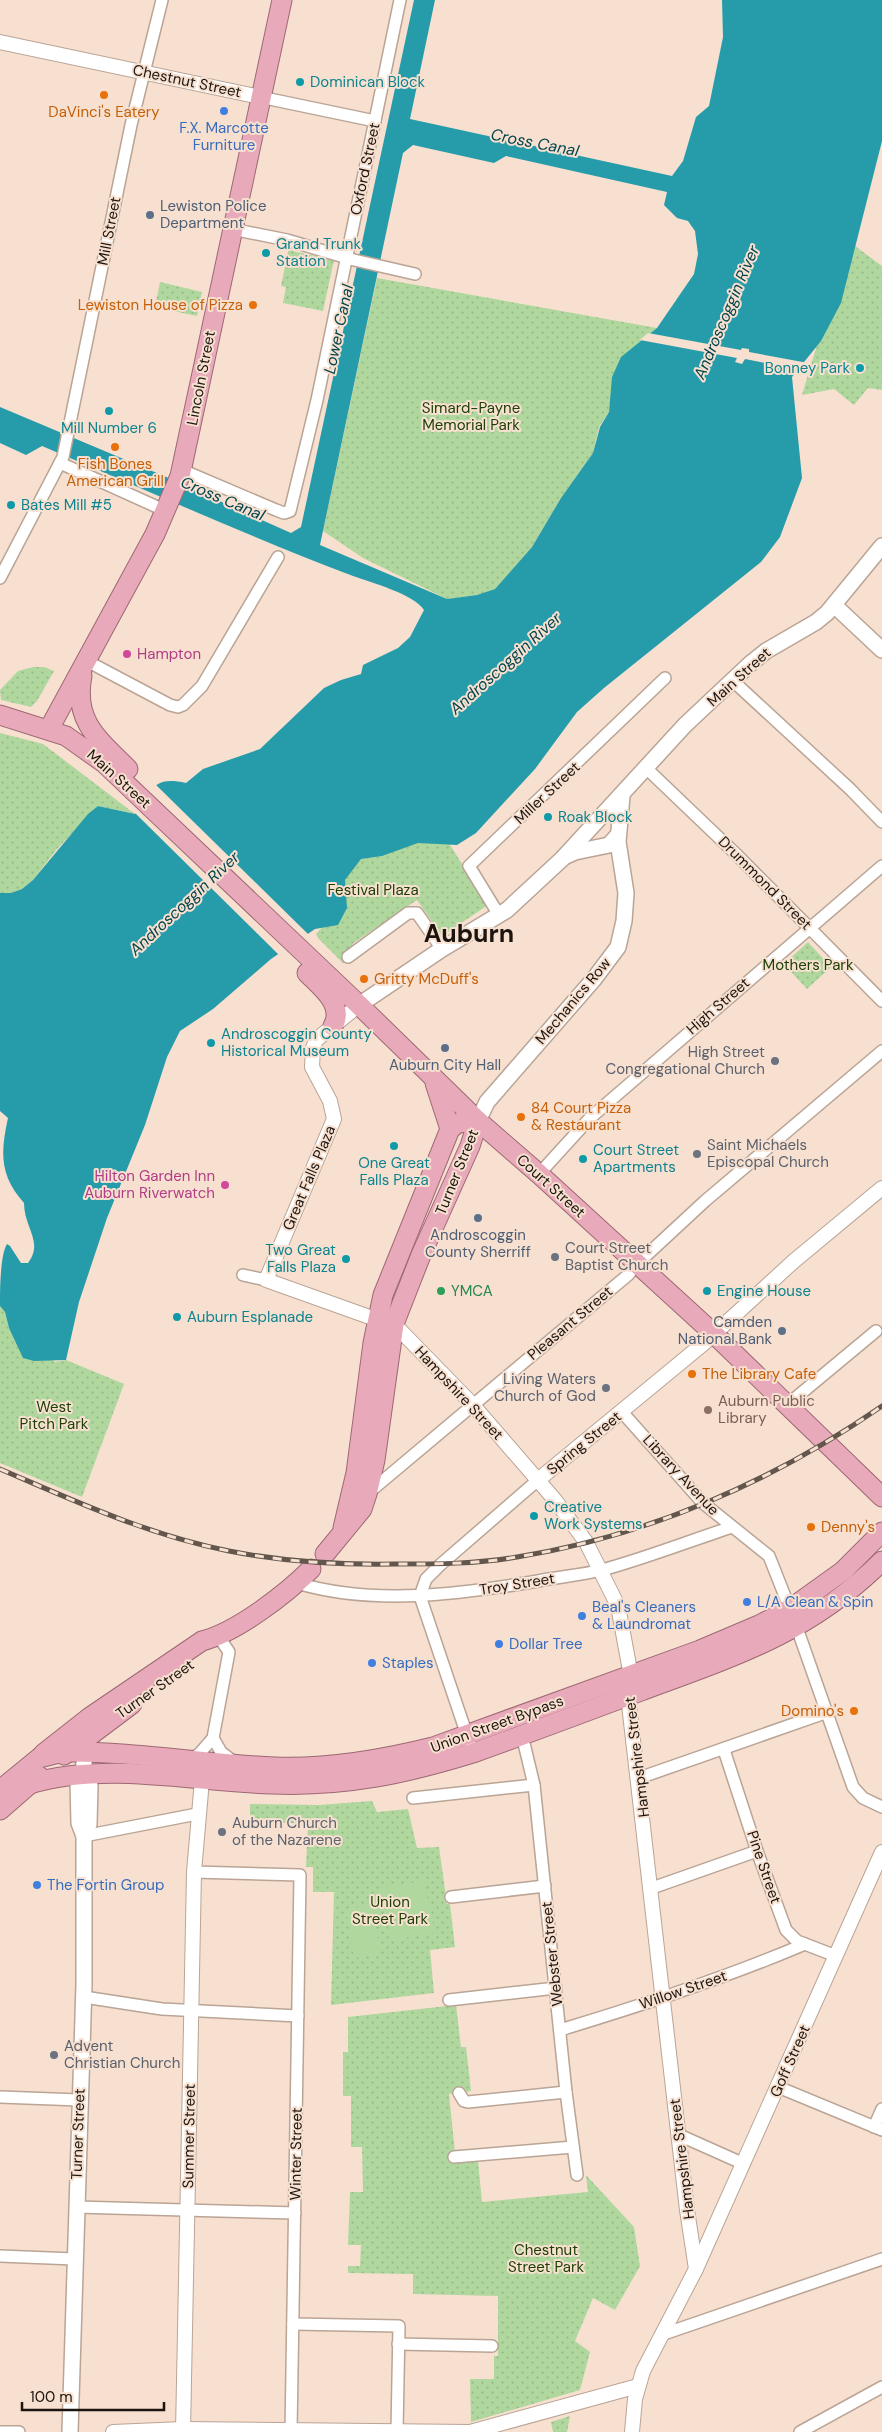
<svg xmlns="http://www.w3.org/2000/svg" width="882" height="2432" viewBox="0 0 882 2432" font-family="'DM Sans',sans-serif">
<defs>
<pattern id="park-dots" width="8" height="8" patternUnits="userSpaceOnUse" patternTransform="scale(1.25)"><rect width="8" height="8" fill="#b0d89e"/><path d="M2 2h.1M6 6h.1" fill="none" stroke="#97b887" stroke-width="1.8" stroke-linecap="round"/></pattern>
</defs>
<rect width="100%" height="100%" fill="#f7e0d0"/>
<!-- park -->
<g fill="url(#park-dots)">
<path d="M855,246L882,266V390L868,388L854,405L834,389L802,395L820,335Z"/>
<path d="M289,247L292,251L334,260L323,311L283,303L286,287L281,286Z"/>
<path d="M377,278L657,328L646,338L610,404L609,412L599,427L593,453L561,498L532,547L495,589L478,595L447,599L363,558L323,531Z"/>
<path d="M160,282L202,292L197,316L155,307Z"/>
<path d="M33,667H44L54,671L37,701L31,707L1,700L0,690L18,671Z"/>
<path d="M0,733L43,744L135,814L98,806L57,849L33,880L22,889L11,893H0Z"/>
<path d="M445,837L488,905L442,936L417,900L352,944L357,953L343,963L319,939L316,934L327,922L343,866C350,863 358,860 366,857C379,853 388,858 398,844Z"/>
<path d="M808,942L831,967L807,989L784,964Z"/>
<path d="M0,1306L5,1312L9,1328L55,1362L66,1360L124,1384L82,1497L0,1463Z"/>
<path d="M372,1801L377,1812L408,1809L417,1848L439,1847L447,1904H450L455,1947L430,1950L434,1993L331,2005L334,1892H313V1867H306L308,1823H250V1804L319,1805Z"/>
<path d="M456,2005L461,2047H466L471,2091L449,2094L456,2163L478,2161L482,2202L588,2192L586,2175L634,2227L640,2266L615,2310L593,2298L575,2341L590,2352L580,2390L471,2422L470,2379H494V2356H498V2296L413,2294V2274L348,2273V2266H360L361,2245H348L350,2192H363L362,2147H351V2096H343V2052H348V2017Z"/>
<path d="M570,2416L567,2432H553L551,2422Z"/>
</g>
<!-- pitch -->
<g fill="#b0d89e">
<path d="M424,1881L435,1933L391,1940L380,1888Z"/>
<path d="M373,1905L380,1954L354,1958L346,1909Z"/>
</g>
<!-- water -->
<path fill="#269caa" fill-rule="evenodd" d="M414,0H435L410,119L672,176L683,161L696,117L709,106L723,37L722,0H882V141L841,303L821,341L792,377L802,478L780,537L761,562L604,688L577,712L535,769L476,833L457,845L418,843L382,856L361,859L345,880L347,908L338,925L315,929L271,959L213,1009L180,1031L167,1057L145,1125L107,1218L79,1302L66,1360L34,1361L23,1358L9,1328L5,1312L0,1306C0,1291 0,1255 7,1244L10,1246L21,1263H28C44,1242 24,1228 24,1203C0,1176 0,1154 8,1118L0,1111V893H11L22,889L33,880L88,814L98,806L135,814C153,789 153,776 186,783L203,769L260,749L324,688L341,680L361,674L363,665L398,648L410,637L424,610C414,594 372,583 353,576C248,536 146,490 42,446L26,455L0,443V407L164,476L291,533L301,527ZM413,145L494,163L506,156L667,192L664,205L677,218L688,221L695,231L698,254L694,274L657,328L621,357L612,377L609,412L600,427L593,453L561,498L532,547L495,589L477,595L447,599L320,545L403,153Z"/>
<!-- pier -->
<g fill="#f7e0d0">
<path d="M648,333L741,350L742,348L749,349V352L808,363L802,370L745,359L742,364L735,362L737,358L640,340Z"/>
<path d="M154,783L309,935L280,956L133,811Z"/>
</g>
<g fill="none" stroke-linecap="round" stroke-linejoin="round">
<!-- minor casing -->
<g stroke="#baa495" stroke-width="14">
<g id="minor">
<path d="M260,97L375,121"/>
<path d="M232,229L287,240L354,260L415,274"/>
<path d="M60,463L166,511"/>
<path d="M182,470L276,510L284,513L290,511L317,400L400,0"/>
<path d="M0,578L63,457L131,125L162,0"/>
<path d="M85,660L170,705L178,707L183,705L202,686L278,557"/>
<path d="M733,681L850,789L882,822"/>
<path d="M645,767L736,854L882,1001"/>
<path d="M499,915L469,866L665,678"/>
<path d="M348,957L408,913H417L442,949"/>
<path d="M539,1174L590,1118L882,866"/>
<path d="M243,1275L266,1280"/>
<path d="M787,1405L876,1331"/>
<path d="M622,1412L703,1503L769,1556L790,1609"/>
<path d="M367,1494L628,1275L637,1264L705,1201L882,1051"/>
<path d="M297,1583C374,1606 461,1594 538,1581C559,1577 581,1575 602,1570C646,1558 689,1541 732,1527"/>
<path d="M797,1628L853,1787L863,1798L882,1807"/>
<path d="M522,1735L534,1785L566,2092L577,2175"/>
<path d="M213,1738L221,1752L234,1762"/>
<path d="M724,1750L757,1851L786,1930L797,1941L836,1956"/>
<path d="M473,1753L420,1596L426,1579L440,1565L538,1480"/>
<path d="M189,1760L199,1754L213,1738L229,1652L219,1637"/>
<path d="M639,1778L825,1713"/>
<path d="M413,1798L534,1785"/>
<path d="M84,1836L197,1814"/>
<path d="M194,1872L300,1875L291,2432"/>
<path d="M652,1888L757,1851"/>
<path d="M451,1897L545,1886"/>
<path d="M84,1997L162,2009L298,2016"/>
<path d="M449,2000L556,1988"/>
<path d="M560,2030C643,2005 725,1978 805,1944"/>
<path d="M778,2087L882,2130"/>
<path d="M459,2093L464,2101L468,2102L566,2092"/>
<path d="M0,2097L79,2100"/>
<path d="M874,2127L882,2109"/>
<path d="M679,2135L744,2164"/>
<path d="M454,2157L573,2147"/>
<path d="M76,2207L295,2213"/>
<path d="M0,2256L74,2259"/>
<path d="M293,2324L399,2326L397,2431"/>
<path d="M661,2335L882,2259"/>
<path d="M398,2344L492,2346"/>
<path d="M0,2432H19"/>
<path d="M800,2432L882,2387"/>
</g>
</g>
<!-- tertiary casing -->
<g stroke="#baa495" stroke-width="16">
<g id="tertiary">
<path d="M0,42L260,97"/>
<path d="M359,1005L316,1040L313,1048L312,1067L330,1101L334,1119L266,1280L378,1320L394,1324L472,1404L555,1500L586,1542L618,1606L631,1676L628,1696L687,2210L696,2269"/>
<path d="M538,1480L703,1344L794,1261L882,1188"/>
<path d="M113,2432L183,2429L470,2432L638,2386"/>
<path d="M183,2432L194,1872L202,1780"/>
<path d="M632,2432L635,2399L643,2371L696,2269L882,1852"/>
</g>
</g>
<!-- secondary casing -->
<g stroke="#baa495" stroke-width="18">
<g id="secondary">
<path d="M834,605L882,650"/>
<path d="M564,857L575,852L609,845L618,835"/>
<path d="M359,1005L442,949L507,910L562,859L685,725L751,663L766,651L816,622L827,613L882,546"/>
<path d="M478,1121L487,1102L594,979L618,947L624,921L626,893L618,842L622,796"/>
<path d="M83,1774L89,1781L90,1786L89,1824L84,1836"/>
<path d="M70,2432L84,1985V1836L79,1823L78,1782L83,1774L86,1742"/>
</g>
</g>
<!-- trunk casing -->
<g stroke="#9d6873" stroke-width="21">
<g id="trunk">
<path d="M82,676C73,721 99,740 128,769"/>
<path d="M0,715L66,736L104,763L359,1005L478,1121L539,1174L713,1333L882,1497"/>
<path d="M49,729L155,534L180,476L282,0"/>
<path d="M307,973C321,987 345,1005 333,1026"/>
<path d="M435,1083L450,1129"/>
<path d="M343,1528L356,1473L373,1343L383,1295L450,1129L458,1123L478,1121"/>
<path d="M325,1554L362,1509L367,1494L375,1460L394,1324L421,1255L470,1146L478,1121"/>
<path d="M43,1754L90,1717L202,1641C237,1632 286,1594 311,1569"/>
<path d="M64,1755L132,1704"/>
<path d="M30,1784C107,1761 193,1782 272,1784C344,1787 405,1774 473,1753C529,1733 585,1712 641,1691C733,1657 810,1633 882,1561"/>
<path d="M0,1790L39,1758L63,1752C134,1751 205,1764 275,1767C329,1769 381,1760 433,1747L700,1650L759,1625L790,1609L843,1571L882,1532"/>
<path d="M0,1810L39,1776"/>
</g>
</g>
<!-- minor -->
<use href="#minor" stroke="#fff" stroke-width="11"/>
<!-- tertiary -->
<use href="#tertiary" stroke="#fff" stroke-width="14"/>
<!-- secondary -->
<use href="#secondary" stroke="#fff" stroke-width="15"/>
<!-- trunk -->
<use href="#trunk" stroke="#e8aaba" stroke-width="19"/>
<!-- rail casing -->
<g stroke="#63564d" stroke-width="5">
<path id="rail" d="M0,1469C75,1501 148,1535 229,1551C285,1562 339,1565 396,1564C437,1564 477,1564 517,1557C648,1536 774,1481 882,1406"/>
</g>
<!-- rail -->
<use href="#rail" stroke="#f7e0d0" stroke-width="3" stroke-dasharray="9" stroke-linecap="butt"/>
</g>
<!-- markers -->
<g fill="#0f9aa8" stroke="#f7e0d0" stroke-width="2">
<circle cx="300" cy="82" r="5"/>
<circle cx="266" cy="253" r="5"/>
<circle cx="860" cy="368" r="5"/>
<circle cx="109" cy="411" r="5"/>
<circle cx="11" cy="505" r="5"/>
<circle cx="548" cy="817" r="5"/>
<circle cx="211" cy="1043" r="5"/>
<circle cx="394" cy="1146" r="5"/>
<circle cx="583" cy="1159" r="5"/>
<circle cx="346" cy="1259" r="5"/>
<circle cx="707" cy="1291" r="5"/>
<circle cx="177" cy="1317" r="5"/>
<circle cx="534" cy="1516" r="5"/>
</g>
<g fill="#e8710a" stroke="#f7e0d0" stroke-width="2">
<circle cx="104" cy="95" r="5"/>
<circle cx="253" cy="305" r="5"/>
<circle cx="115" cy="447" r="5"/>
<circle cx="364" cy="979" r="5"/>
<circle cx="521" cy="1117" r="5"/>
<circle cx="692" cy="1374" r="5"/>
<circle cx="811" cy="1527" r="5"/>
<circle cx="854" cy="1711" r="5"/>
</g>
<g fill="#3f7fe0" stroke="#f7e0d0" stroke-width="2">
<circle cx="224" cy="111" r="5"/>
<circle cx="747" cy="1602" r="5"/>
<circle cx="582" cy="1616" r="5"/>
<circle cx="499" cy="1644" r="5"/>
<circle cx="372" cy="1663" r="5"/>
<circle cx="37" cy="1885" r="5"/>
</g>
<g fill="#5c6f8a" stroke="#f7e0d0" stroke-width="2">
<circle cx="150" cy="215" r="5"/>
<circle cx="445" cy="1048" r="5"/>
<circle cx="478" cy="1218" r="5"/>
<circle cx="782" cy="1331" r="5"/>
</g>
<g fill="#d1479c" stroke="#f7e0d0" stroke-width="2">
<circle cx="127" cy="654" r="5"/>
<circle cx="225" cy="1185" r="5"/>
</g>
<g fill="#6b7280" stroke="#f7e0d0" stroke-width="2">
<circle cx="775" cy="1061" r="5"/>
<circle cx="697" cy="1154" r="5"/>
<circle cx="555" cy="1257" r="5"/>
<circle cx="606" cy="1388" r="5"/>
<circle cx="222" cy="1832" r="5"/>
<circle cx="54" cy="2055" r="5"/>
</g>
<circle fill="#2e9e5b" stroke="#f7e0d0" stroke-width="2" cx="441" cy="1291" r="5"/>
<circle fill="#8d6e63" stroke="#f7e0d0" stroke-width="2" cx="708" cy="1410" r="5"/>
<g text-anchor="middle" stroke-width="4" stroke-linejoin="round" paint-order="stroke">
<!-- street labels -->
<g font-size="15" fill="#1c150f" stroke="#f7e0d0">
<text transform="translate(187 81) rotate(12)" y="5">Chestnut Street</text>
<text transform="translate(365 169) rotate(-78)" y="5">Oxford Street</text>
<text transform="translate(109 231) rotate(-79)" y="5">Mill Street</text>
<text transform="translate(201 378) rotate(-79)" y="5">Lincoln Street</text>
<text transform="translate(739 677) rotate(-42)" y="5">Main Street</text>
<text transform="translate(119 779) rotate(42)" y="5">Main Street</text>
<text transform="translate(547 793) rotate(-43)" y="5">Miller Street</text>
<text transform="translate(765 883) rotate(45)" y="5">Drummond Street</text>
<text transform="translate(573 1001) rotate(-50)" y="5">Mechanics Row</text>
<text transform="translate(718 1006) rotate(-41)" y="5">High Street</text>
<text transform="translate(457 1172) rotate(-68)" y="5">Turner Street</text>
<text transform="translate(309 1178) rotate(-67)" y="5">Great Falls Plaza</text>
<text transform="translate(551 1186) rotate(42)" y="5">Court Street</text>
<text transform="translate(570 1323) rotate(-40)" y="5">Pleasant Street</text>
<text transform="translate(459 1393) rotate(47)" y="5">Hampshire Street</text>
<text transform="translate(584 1443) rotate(-39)" y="5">Spring Street</text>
<text transform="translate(681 1475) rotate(47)" y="5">Library Avenue</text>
<text transform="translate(517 1584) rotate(-9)" y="5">Troy Street</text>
<text transform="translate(155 1689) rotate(-35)" y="5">Turner Street</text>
<text transform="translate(497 1724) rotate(-20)" y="5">Union Street Bypass</text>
<text transform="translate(637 1757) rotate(-97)" y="5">Hampshire Street</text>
<text transform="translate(764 1867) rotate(71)" y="5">Pine Street</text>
<text transform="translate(552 1954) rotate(-96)" y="5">Webster Street</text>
<text transform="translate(683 1990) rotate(-19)" y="5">Willow Street</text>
<text transform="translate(790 2061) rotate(-66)" y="5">Goff Street</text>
<text transform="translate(78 2134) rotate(-88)" y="5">Turner Street</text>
<text transform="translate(189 2136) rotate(-89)" y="5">Summer Street</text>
<text transform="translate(296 2154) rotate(-89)" y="5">Winter Street</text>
<text transform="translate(682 2159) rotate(-97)" y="5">Hampshire Street</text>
</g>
<!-- culture labels -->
<g font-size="15" fill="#0d838f" stroke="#f7e0d0" text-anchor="start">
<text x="310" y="87">Dominican Block</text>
<text x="276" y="249">Grand Trunk<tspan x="276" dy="17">Station</tspan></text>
<text x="850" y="373" text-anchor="end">Bonney Park</text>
<text x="109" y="433" text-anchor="middle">Mill Number 6</text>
<text x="21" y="510">Bates Mill #5</text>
<text x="558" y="822">Roak Block</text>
<text x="221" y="1039">Androscoggin County<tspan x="221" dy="17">Historical Museum</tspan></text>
<text x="593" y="1155">Court Street<tspan x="593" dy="17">Apartments</tspan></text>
<text x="394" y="1168" text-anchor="middle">One Great<tspan x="394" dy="17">Falls Plaza</tspan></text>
<text x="336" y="1255" text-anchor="end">Two Great<tspan x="336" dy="17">Falls Plaza</tspan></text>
<text x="717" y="1296">Engine House</text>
<text x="187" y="1322">Auburn Esplanade</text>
<text x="544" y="1512">Creative<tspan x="544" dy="17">Work Systems</tspan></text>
</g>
<!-- food labels -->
<g font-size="15" fill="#c56008" stroke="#f7e0d0" text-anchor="start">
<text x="104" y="117" text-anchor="middle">DaVinci's Eatery</text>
<text x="243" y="310" text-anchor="end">Lewiston House of Pizza</text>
<text x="115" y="469" text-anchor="middle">Fish Bones<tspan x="115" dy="17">American Grill</tspan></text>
<text x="374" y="984">Gritty McDuff's</text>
<text x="531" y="1113">84 Court Pizza<tspan x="531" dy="17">&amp; Restaurant</tspan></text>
<text x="702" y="1379">The Library Cafe</text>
<text x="821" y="1532">Denny's</text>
<text x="844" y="1716" text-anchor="end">Domino's</text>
</g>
<!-- shop labels -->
<g font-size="15" fill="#366cbe" stroke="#f7e0d0" text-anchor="start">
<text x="224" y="133" text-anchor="middle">F.X. Marcotte<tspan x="224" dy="17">Furniture</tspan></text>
<text x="757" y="1607">L/A Clean &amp; Spin</text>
<text x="592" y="1612">Beal's Cleaners<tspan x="592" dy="17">&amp; Laundromat</tspan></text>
<text x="509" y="1649">Dollar Tree</text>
<text x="382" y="1668">Staples</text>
<text x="47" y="1890">The Fortin Group</text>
</g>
<!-- service labels -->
<g font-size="15" fill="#4e5e75" stroke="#f7e0d0">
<text x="160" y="211" text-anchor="start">Lewiston Police<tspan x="160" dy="17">Department</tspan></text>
<text x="445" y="1070">Auburn City Hall</text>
<text x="478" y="1240">Androscoggin<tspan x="478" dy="17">County Sherriff</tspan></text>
<text x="772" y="1327" text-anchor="end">Camden<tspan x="772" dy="17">National Bank</tspan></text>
</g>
<!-- park labels -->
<g font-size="15" fill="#1c4005" stroke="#f7e0d0">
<text x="471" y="413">Simard-Payne<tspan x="471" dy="17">Memorial Park</tspan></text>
<text x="373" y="895">Festival Plaza</text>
<text x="808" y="970">Mothers Park</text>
<text x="54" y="1412">West<tspan x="54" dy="17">Pitch Park</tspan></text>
<text x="390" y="1907">Union<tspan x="390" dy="17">Street Park</tspan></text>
<text x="546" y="2255">Chestnut<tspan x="546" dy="17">Street Park</tspan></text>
</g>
<!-- hotel labels -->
<g font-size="15" fill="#b23c85" stroke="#f7e0d0" text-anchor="start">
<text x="137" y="659">Hampton</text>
<text x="215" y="1181" text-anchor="end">Hilton Garden Inn<tspan x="215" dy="17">Auburn Riverwatch</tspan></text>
</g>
<!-- worship labels -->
<g font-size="15" fill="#5b616d" stroke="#f7e0d0" text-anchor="start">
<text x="765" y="1057" text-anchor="end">High Street<tspan x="765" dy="17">Congregational Church</tspan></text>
<text x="707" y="1150">Saint Michaels<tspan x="707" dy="17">Episcopal Church</tspan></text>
<text x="565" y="1253">Court Street<tspan x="565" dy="17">Baptist Church</tspan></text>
<text x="596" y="1384" text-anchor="end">Living Waters<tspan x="596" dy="17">Church of God</tspan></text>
<text x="232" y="1828">Auburn Church<tspan x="232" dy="17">of the Nazarene</tspan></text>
<text x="64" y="2051">Advent<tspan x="64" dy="17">Christian Church</tspan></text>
</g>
<!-- leisure labels -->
<g font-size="15" fill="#27864d" stroke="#f7e0d0" text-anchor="start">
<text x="451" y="1296">YMCA</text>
</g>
<!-- education labels -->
<g font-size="15" fill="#785e54" stroke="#f7e0d0" text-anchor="start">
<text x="718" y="1406">Auburn Public<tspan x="718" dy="17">Library</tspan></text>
</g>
<!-- water labels -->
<g font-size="16" font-style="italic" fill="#00444c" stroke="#f7e0d0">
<text transform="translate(535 142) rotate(11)" y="6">Cross Canal</text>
<text transform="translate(726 312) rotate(-67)" y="6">Androscoggin River</text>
<text transform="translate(338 329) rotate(-78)" y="6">Lower Canal</text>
<text transform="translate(223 498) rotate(23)" y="6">Cross Canal</text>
<text transform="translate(505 663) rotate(-42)" y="6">Androscoggin River</text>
<text transform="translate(184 903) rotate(-43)" y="6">Androscoggin River</text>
</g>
<!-- town labels -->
<g font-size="25" font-weight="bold" fill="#1c150f" stroke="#f7e0d0">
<text x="469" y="942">Auburn</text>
</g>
</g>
<!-- scale -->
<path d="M22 2402v8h142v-8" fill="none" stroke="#1c150f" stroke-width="2.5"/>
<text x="30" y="2402" font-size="15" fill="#1c150f" stroke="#f7e0d0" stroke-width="4" paint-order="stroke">100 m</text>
</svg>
